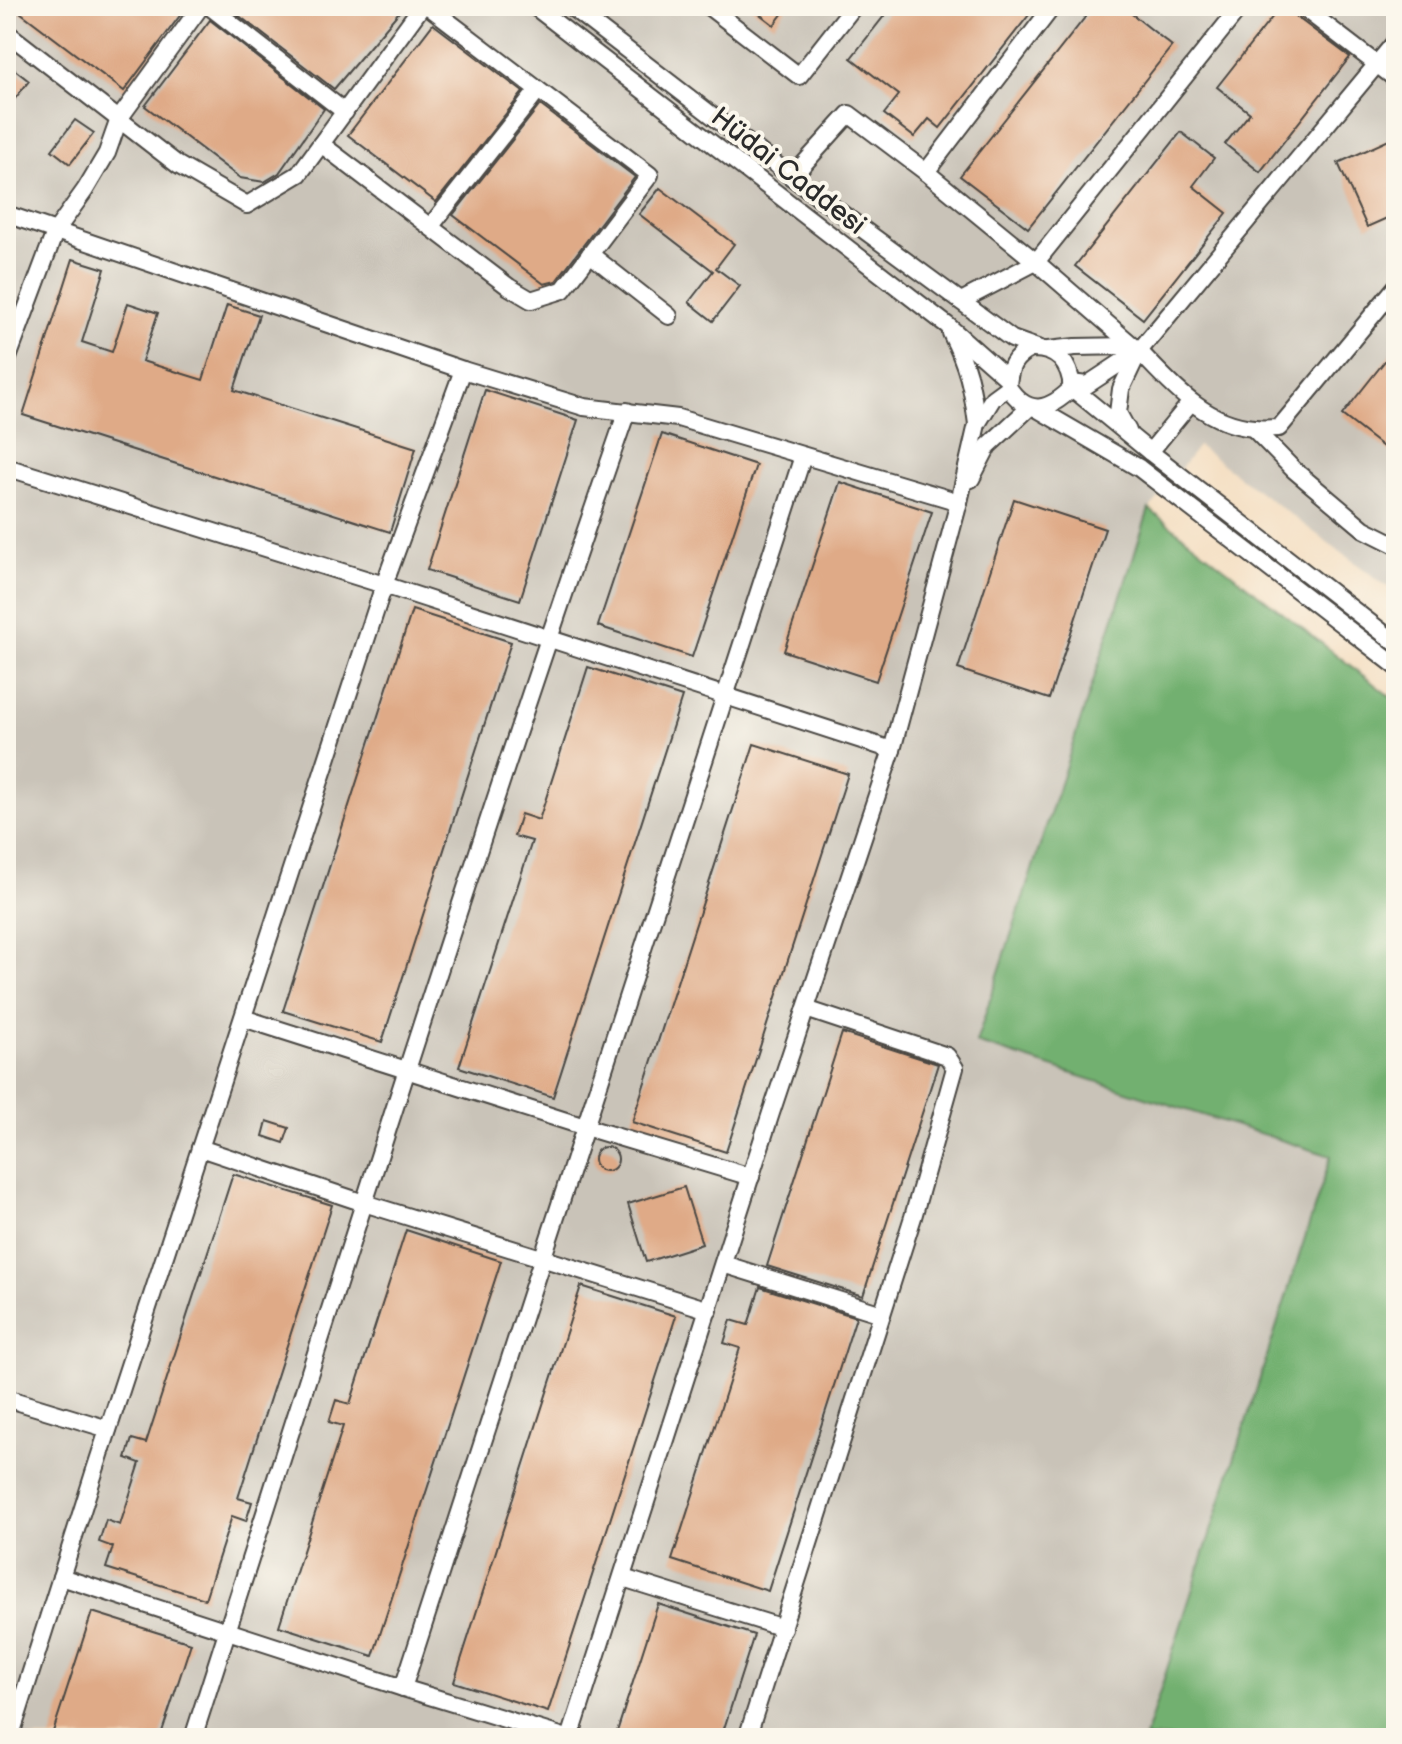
<svg xmlns="http://www.w3.org/2000/svg" width="1402" height="1744" viewBox="0 0 1402 1744" font-family="'Balsamiq Sans',sans-serif">
<rect width="100%" height="100%" fill="#fbf7ec"/>
<filter id="ink" filterUnits="userSpaceOnUse"><feTurbulence type="fractalNoise" baseFrequency=".0125" numOctaves="2"/><feDisplacementMap in="SourceGraphic" scale="16" xChannelSelector="R" yChannelSelector="G"/><feConvolveMatrix kernelMatrix="1 2 1 2 8 2 1 2 1" color-interpolation-filters="sRGB"/></filter>
<filter id="wash" filterUnits="userSpaceOnUse"><feTurbulence type="fractalNoise" baseFrequency=".006" numOctaves="4" result="noise"/><feDisplacementMap in="SourceGraphic" scale="32" xChannelSelector="R" yChannelSelector="G"/><feGaussianBlur stdDeviation="1.8" result="paint"/><feColorMatrix in="noise" values="0 0 0 0 0 0 0 0 0 0 0 0 0 0 0 0 0 1.4 0 .05"/><feComposite in="paint" operator="in"/></filter>
<g filter="url(#wash)">
<rect width="100%" height="100%" fill="#f4dec1"/>
<!-- industrial -->
<path fill="#c9c3b8" d="M6,6H1396V593L1198,446L1149,510L976,1042L1331,1156L1145,1738H6Z"/>
<!-- forest -->
<path fill="#72b070" stroke="#4e6e4e" stroke-width="2" d="M1149,509L1396,701V1738H1145L1331,1156L976,1043Z"/>
<g id="blocks">
<!-- building -->
<g fill="#dfaa87">
<path d="M12,6H187L124,91Z"/>
<path d="M237,6H404L334,89L233,11Z"/>
<path d="M749,6H788L774,25Z"/>
<path d="M892,6H1036L940,128L929,119L914,137L884,114L899,95L851,58Z"/>
<path d="M1094,6H1122L1172,46L1028,228L960,176Z"/>
<path d="M1281,6H1290L1294,15L1350,57L1260,172L1225,144L1250,113L1217,87Z"/>
<path d="M210,20L324,109L279,173L264,182L240,178L145,106Z"/>
<path d="M433,24L523,92L436,202L348,135Z"/>
<path d="M6,63L29,81L6,110Z"/>
<path d="M540,105L635,177L556,281L544,284L453,215Z"/>
<path d="M75,120L94,133L70,164L52,150Z"/>
<path d="M1181,132L1214,158L1193,186L1227,213L1143,319L1075,266Z"/>
<path d="M1391,139L1396,150V214L1367,227L1338,163Z"/>
<path d="M660,188L734,244L716,268L740,286L713,321L689,302L713,271L639,214Z"/>
<path d="M73,259L105,269L82,342L112,352L128,303L158,313L142,361L203,380L227,305L259,315L234,390L416,448L390,532L23,415Z"/>
<path d="M1396,347V457L1342,415Z"/>
<path d="M485,390L578,420L520,600L427,570Z"/>
<path d="M662,434L756,465L692,657L598,626Z"/>
<path d="M840,482L932,512L876,681L784,651Z"/>
<path d="M1014,499L1105,529L1049,699L958,669Z"/>
<path d="M412,610L511,642L382,1042L283,1011Z"/>
<path d="M588,667L682,697L553,1097L459,1067L532,841L514,836L521,814L539,820Z"/>
<path d="M754,744L848,774L726,1152L632,1122Z"/>
<path d="M842,1033L938,1064L863,1296L767,1266Z"/>
<path d="M267,1121L289,1128L284,1143L263,1136Z"/>
<circle cx="606" cy="1159" r="12"/>
<path d="M233,1174L332,1205L238,1498L252,1502L246,1521L232,1516L205,1599L106,1568L113,1547L99,1542L106,1520L120,1525L140,1463L126,1458L132,1439L146,1443Z"/>
<path d="M684,1187L702,1244L646,1262L628,1204Z"/>
<path d="M406,1230L501,1261L373,1656L279,1626L343,1426L329,1422L336,1400L350,1404Z"/>
<path d="M581,1286L676,1316L548,1712L454,1682Z"/>
<path d="M760,1287L856,1317L768,1591L672,1560L740,1348L724,1343L731,1320L748,1325Z"/>
<path d="M658,1604L754,1635L721,1738H615Z"/>
<path d="M92,1612L191,1643L160,1738H51Z"/>
</g>
</g>
</g>
<g filter="url(#ink)">
<use href="#blocks" fill-opacity="0" stroke="#494642" stroke-width="2"/>
<g fill="none" stroke-linecap="round" stroke-linejoin="round">
<!-- minor casing -->
<g stroke="#494642" stroke-width="20">
<g id="minor">
<path d="M209,6L345,112"/>
<path d="M534,6L947,325L1008,379"/>
<path d="M570,6L792,177L1012,339L1040,349"/>
<path d="M708,6L799,76L854,6"/>
<path d="M1053,6L926,172L1036,262L1139,351L1396,41"/>
<path d="M1301,6L1396,79"/>
<path d="M6,32L178,165L247,205L299,174L422,6"/>
<path d="M321,144L509,287L531,300L563,290L650,175L428,6"/>
<path d="M792,177L849,114L926,172"/>
<path d="M6,214L463,370L584,407L678,418L959,502"/>
<path d="M430,227L538,90"/>
<path d="M590,254L669,316"/>
<path d="M961,301L1036,262L1241,6"/>
<path d="M951,333C968,367 972,386 977,424"/>
<path d="M1031,349C1057,348 1070,363 1072,388C1049,411 1028,417 1008,387C1009,368 1013,357 1031,349Z"/>
<path d="M1048,350L1075,347L1131,346"/>
<path d="M1139,351C1172,385 1204,424 1254,428C1262,429 1271,428 1279,428L1396,287"/>
<path d="M6,363L55,232L85,190L107,153L119,119L201,6"/>
<path d="M1071,383L1087,385L1137,352"/>
<path d="M1072,388L1150,452L1396,643"/>
<path d="M1036,408L1139,468L1396,666"/>
<path d="M1253,428L1294,470L1364,529L1396,545"/>
<path d="M1128,431L1118,413L1121,389L1139,351"/>
<path d="M1150,452L1191,402"/>
<path d="M6,467L384,585L892,750"/>
<path d="M971,479L988,446L1030,407"/>
<path d="M243,1018L585,1127L751,1177"/>
<path d="M200,1148L364,1203L709,1310"/>
<path d="M723,1264L882,1314"/>
<path d="M6,1398L108,1429"/>
<path d="M61,1577L403,1688L567,1738"/>
<path d="M623,1578L783,1628"/>
<path d="M403,1688L803,456"/>
<path d="M10,1738L94,1473L384,585L463,370"/>
<path d="M193,1738C335,1295 474,850 627,411"/>
<path d="M570,1738L771,1113L892,750L959,502L977,424L993,398L1008,387"/>
<path d="M747,1738L913,1217L955,1068L947,1056L806,1009"/>
</g>
</g>
<!-- minor -->
<use href="#minor" stroke="#fff" stroke-width="16"/>
</g>
</g>
<g text-anchor="middle" stroke-width="8" stroke-linejoin="round" paint-order="stroke">
<!-- street labels -->
<g font-size="28" fill="#2b2b2b" stroke="#fbf7ec">
<text transform="translate(789 170) rotate(38)" y="10">Hüdai Caddesi</text>
</g>
</g>
<!-- margin -->
<rect width="1402" height="1744" fill="none" stroke="#fbf7ec" stroke-width="32"/>
</svg>
